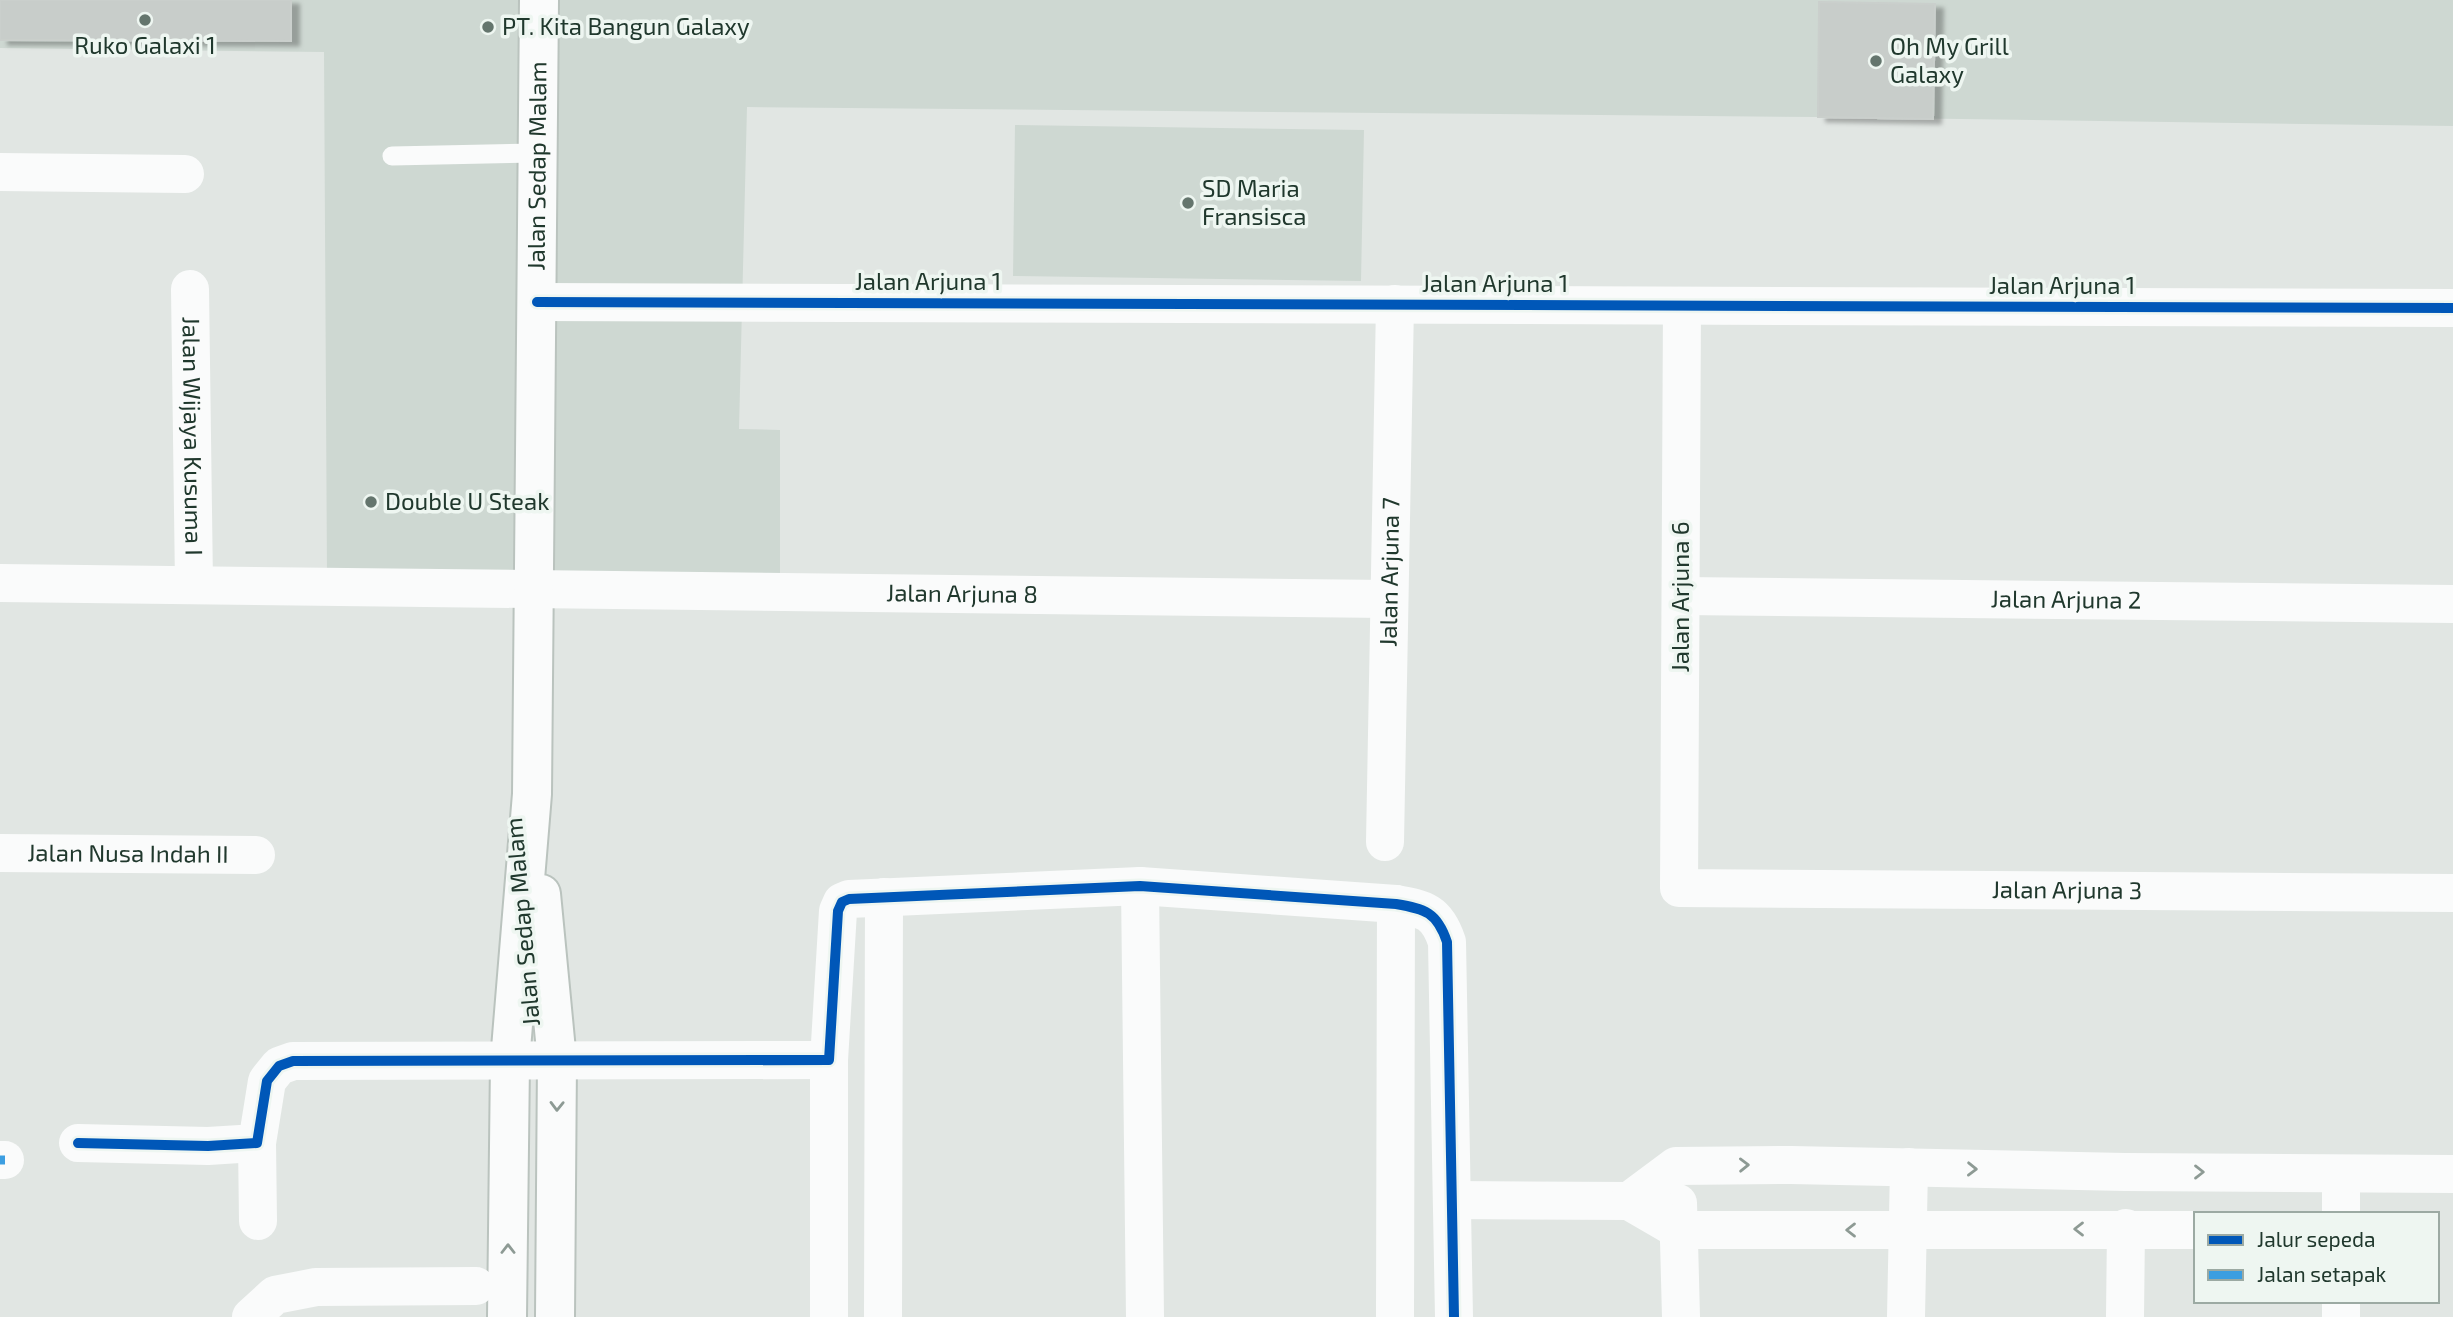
<svg xmlns="http://www.w3.org/2000/svg" width="2453" height="1317" viewBox="0 0 2453 1317" font-family="'Exo 2',sans-serif">
<defs>
<filter id="shadow"><feDropShadow dx="8" dy="4.5" stdDeviation="2" flood-color="#0004"/></filter>
</defs>
<rect width="100%" height="100%" fill="#e1e6e3"/>
<!-- built -->
<g fill="#ced8d2">
<path d="M0,0H2453V126L1818,117L747,107L739,429L780,430V581L327,576L324,52L0,48Z"/>
<path d="M1015,125L1364,130L1361,281L1013,276Z"/>
</g>
<!-- building -->
<g fill="#c8cdca" stroke="#cacfcc" stroke-width="2" filter="url(#shadow)">
<path d="M0,0H291V41L0,40Z"/>
<path d="M1819,2L1935,4L1933,119L1818,117Z"/>
</g>
<g fill="none" stroke-linecap="round" stroke-linejoin="round">
<!-- secondary casing -->
<g stroke="#bac3be" stroke-width="42">
<g id="secondary">
<path d="M541,894L557,1061L555,1317"/>
<path id="s7" d="M507,1317L510,1061L532,794L539,0"/>
</g>
</g>
<!-- lane -->
<path stroke="#fafbfb" stroke-width="19" d="M392,156L538,153"/>
<!-- street -->
<g stroke="#fafbfb" stroke-width="38">
<path d="M0,172L185,174"/>
<path id="s1" d="M190,289L194,584"/>
<path d="M537,302L2453,308"/>
<path id="s2" d="M1682,306L1679,888L2453,893"/>
<path id="s3" d="M0,583L1389,599"/>
<path id="s4" d="M1681,596L2453,604"/>
<path id="s5" d="M1385,842L1395,304"/>
<path id="s6" d="M0,853L256,855"/>
<path d="M1140,886L1145,1317"/>
<path d="M829,1060V1317"/>
<path d="M78,1143L208,1146L257,1143L267,1081L279,1066L293,1061L829,1060L838,911L842,902L849,899L1140,886L1396,904C1425,909 1437,912 1447,942L1454,1317"/>
<path d="M257,1143L258,1221"/>
<path d="M0,1160H5"/>
<path d="M2341,1174V1214"/>
<path d="M1453,1200L1629,1201"/>
<path d="M1678,1203L1681,1317"/>
<path d="M2196,1230H1679L1629,1201L1676,1166L1791,1165L2125,1172L2453,1174"/>
<path d="M251,1317L275,1295L316,1287L476,1286"/>
<path d="M883,1317L884,897"/>
<path d="M1395,1317L1396,904"/>
<path d="M1906,1317L1909,1167"/>
<path d="M2125,1317L2126,1228"/>
<path d="M2341,1317V1301"/>
</g>
<!-- secondary -->
<use href="#secondary" stroke="#fafbfb" stroke-width="38"/>
<!-- quiet -->
<path stroke="#3c9ee1" stroke-width="9" stroke-dasharray="18 9" stroke-linecap="butt" d="M0,1160H5"/>
<!-- cycleway casing -->
<g stroke="#eef6f1" stroke-width="15">
<g id="cycleway">
<path d="M537,302L2453,308"/>
<path d="M78,1143L208,1146L257,1143L267,1081L279,1066L293,1061L829,1060L838,911L842,902L849,899L1140,886L1396,904C1425,909 1437,912 1447,942L1454,1317"/>
</g>
</g>
<!-- cycleway -->
<use href="#cycleway" stroke="#0057b8" stroke-width="10"/>
</g>
<!-- one-way arrows -->
<defs><path id="oneway-chevron" d="M-2-3.5L2.5 0L-2 3.5" fill="none" stroke-width="1.6" stroke-linecap="round" stroke-linejoin="round" transform="scale(1.75)"/></defs>
<g stroke="#8d9a94">
<use href="#oneway-chevron" transform="translate(557 1106) rotate(91)"/>
<use href="#oneway-chevron" transform="translate(1744 1165) rotate(-1)"/>
<use href="#oneway-chevron" transform="translate(1972 1169) rotate(1)"/>
<use href="#oneway-chevron" transform="translate(2199 1172)"/>
<use href="#oneway-chevron" transform="translate(2079 1229) rotate(180)"/>
<use href="#oneway-chevron" transform="translate(1851 1230) rotate(180)"/>
<use href="#oneway-chevron" transform="translate(508 1249) rotate(-90)"/>
</g>
<!-- markers -->
<g fill="#64756d" stroke="#eef6f1" stroke-width="2.5">
<circle cx="145" cy="20" r="7"/>
<circle cx="488" cy="27" r="7"/>
<circle cx="1876" cy="61" r="7"/>
<circle cx="1188" cy="203" r="7"/>
<circle cx="371" cy="502" r="7"/>
</g>
<g text-anchor="middle" stroke-width="7" stroke-linejoin="round" paint-order="stroke">
<!-- poi labels -->
<g font-size="24" fill="#20382d" stroke="#eef6f1" text-anchor="start">
<text x="502" y="35">PT. Kita Bangun Galaxy</text>
<text x="145" y="54" text-anchor="middle">Ruko Galaxi 1</text>
<text x="1890" y="55">Oh My Grill<tspan x="1890" dy="28">Galaxy</tspan></text>
<text x="1202" y="197">SD Maria<tspan x="1202" dy="28">Fransisca</tspan></text>
<text x="385" y="510">Double U Steak</text>
</g>
<!-- street labels -->
<g font-size="24" fill="#20382d" stroke="#eef6f1">
<text dy="8" stroke="none"><textPath href="#s7" startOffset="1152">Jalan Sedap Malam</textPath></text>
<text x="928" y="290">Jalan Arjuna 1</text>
<text x="1495" y="292">Jalan Arjuna 1</text>
<text x="2062" y="294">Jalan Arjuna 1</text>
<text dy="8" stroke="none"><textPath href="#s1" startOffset="147">Jalan Wijaya Kusuma I</textPath></text>
<text dy="8" stroke="none"><textPath href="#s5" startOffset="270">Jalan Arjuna 7</textPath></text>
<text dy="8" stroke="none"><textPath href="#s3" startOffset="962">Jalan Arjuna 8</textPath></text>
<text transform="translate(1681 597) rotate(-90)" y="8">Jalan Arjuna 6</text>
<text dy="8" stroke="none"><textPath href="#s4" startOffset="385">Jalan Arjuna 2</textPath></text>
<text dy="8" stroke="none"><textPath href="#s6" startOffset="128">Jalan Nusa Indah II</textPath></text>
<text dy="8" stroke="none"><textPath href="#s2" startOffset="970">Jalan Arjuna 3</textPath></text>
<text transform="translate(523 922) rotate(-95)" y="8">Jalan Sedap Malam</text>
</g>
</g>
<!-- legend -->
<rect x="2194" y="1212" width="245" height="91" fill="#eef6f1" stroke="#9caaa3" stroke-width="2"/>
<rect x="2208" y="1235" width="35" height="10" fill="#0057b8" stroke="#9caaa3" stroke-width="2"/>
<text x="2257" y="1247" font-size="21" fill="#20382d">Jalur sepeda</text>
<rect x="2208" y="1270" width="35" height="10" fill="#3c9ee1" stroke="#9caaa3" stroke-width="2"/>
<text x="2257" y="1282" font-size="21" fill="#20382d">Jalan setapak</text>
</svg>
